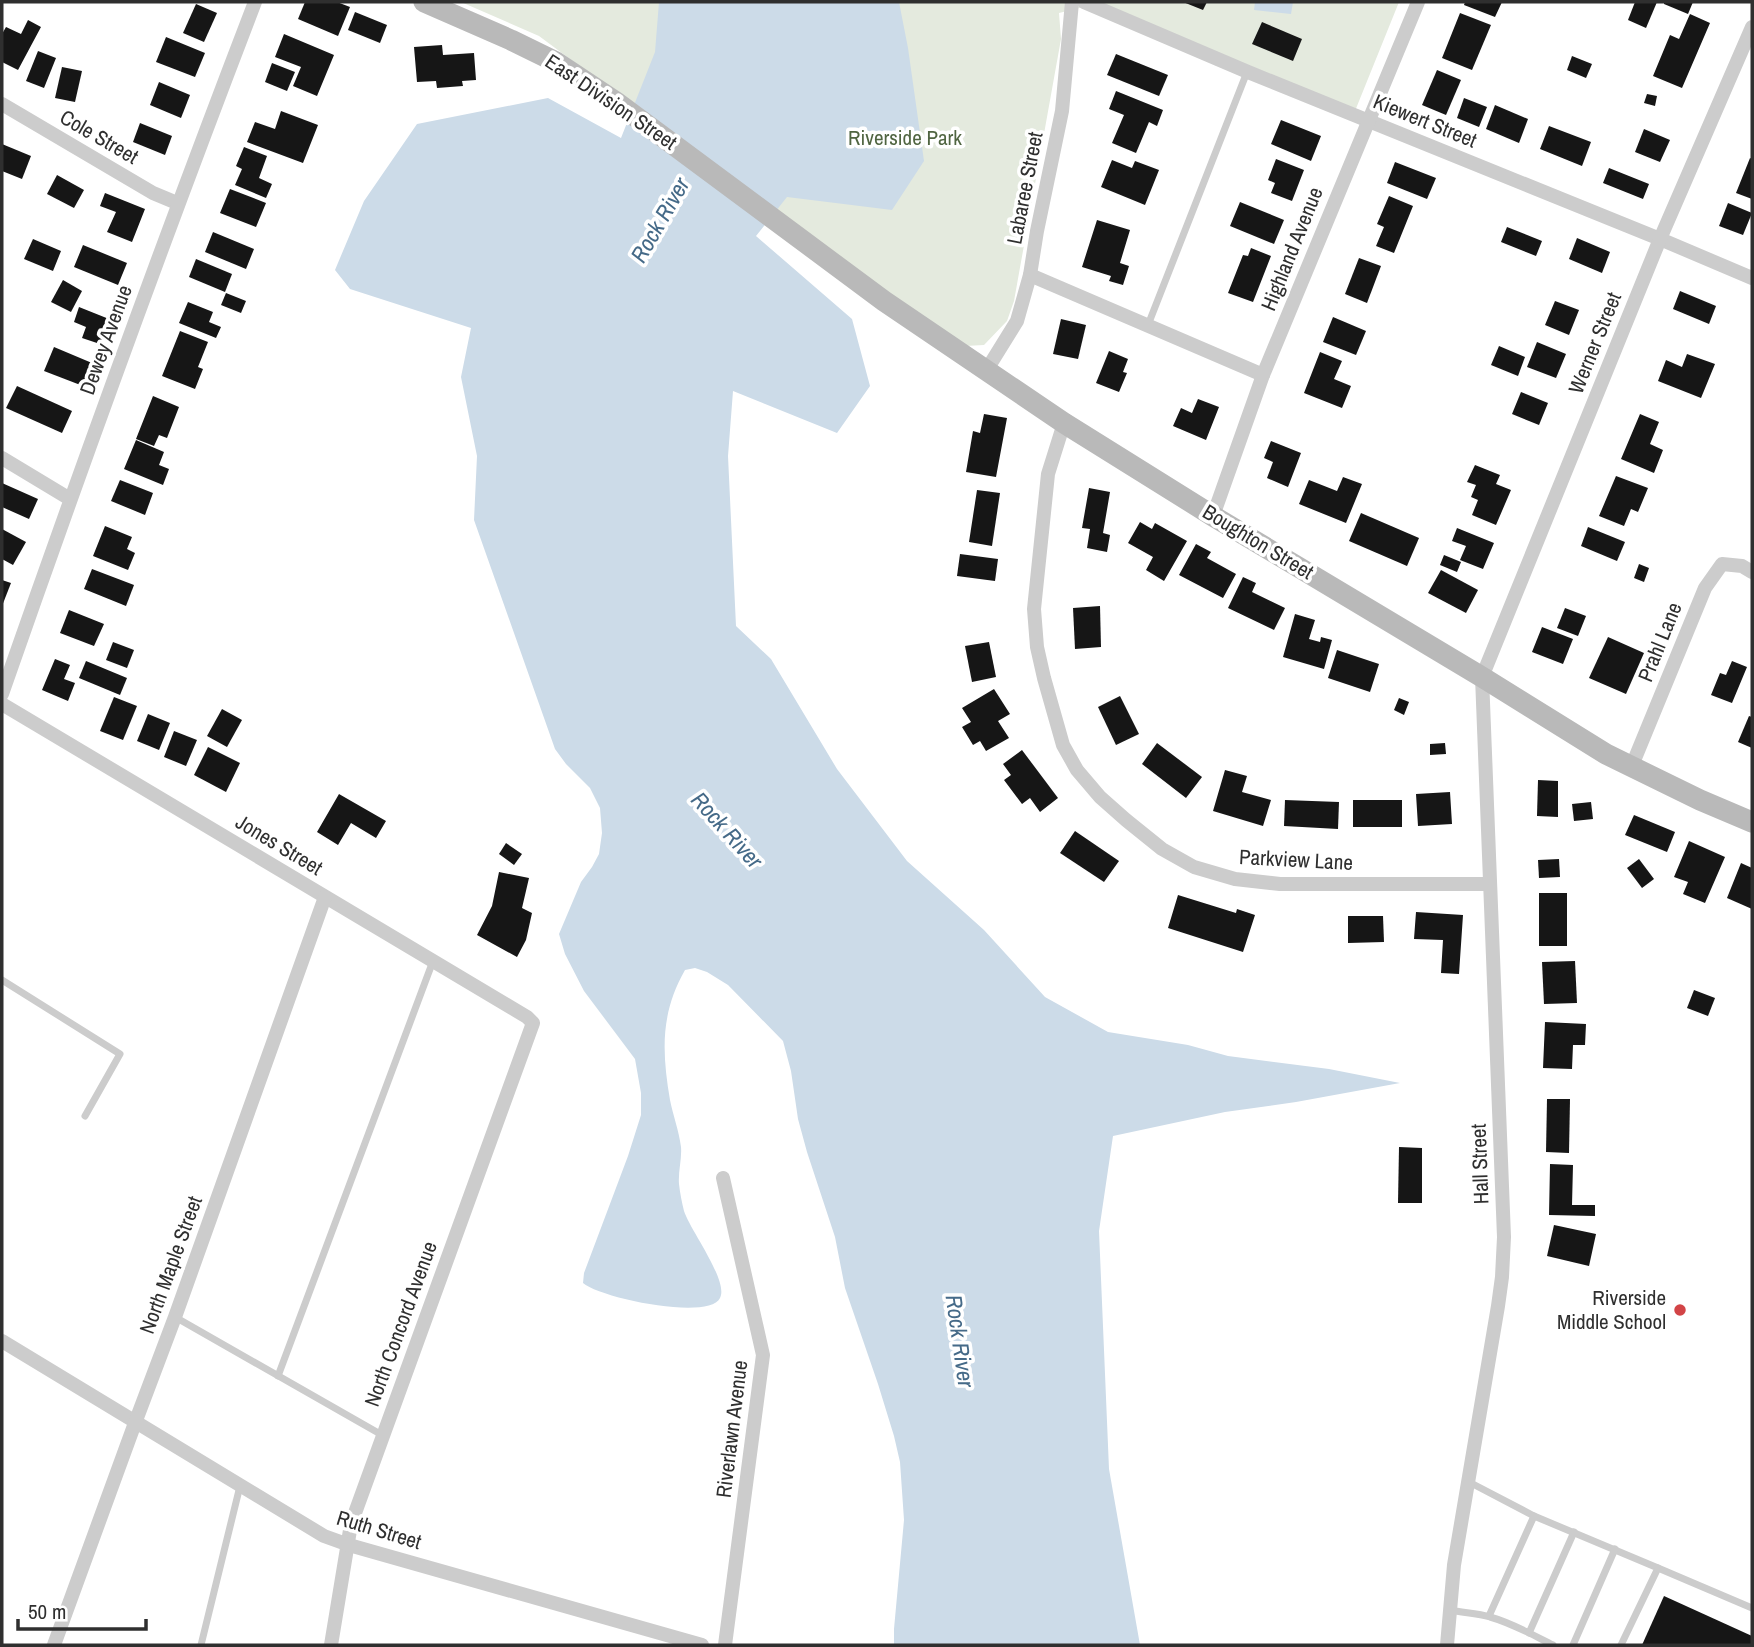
<svg xmlns="http://www.w3.org/2000/svg" width="1754" height="1647" viewBox="0 0 1754 1647" font-family="'Archivo Narrow',sans-serif">
<rect width="100%" height="100%" fill="#fff"/>
<!-- green -->
<path fill="#e4eade" d="M461,2H1399L1355,111L1092,5L1059,13L1061,39L1014,301L1007,321L984,345L965,346L818,243L539,36Z"/>
<!-- water -->
<g fill="#ccdbe8">
<path d="M659,2H899L908,48L924,161L892,210L787,197L756,236L852,319L870,386L837,433L733,391L728,456L736,626L771,659L837,769L907,861L984,930L1045,997L1108,1032L1188,1045L1228,1056L1329,1069L1400,1083L1296,1102L1225,1112L1113,1136L1099,1231L1109,1469L1140,1645H894V1629L904,1520L900,1462L894,1436L878,1384L845,1288L835,1237L807,1152L798,1119L791,1071L783,1041L728,985L707,972L695,968L685,970C660,1014 662,1052 670,1100C673,1115 679,1131 681,1147C682,1159 678,1172 679,1184C680,1193 682,1203 684,1211C690,1230 729,1281 720,1298C709,1321 600,1298 583,1283L584,1273L628,1156L641,1115V1093L635,1059L584,991L565,954L559,934L581,882L592,867L599,854L602,833L600,808L590,788L566,764L555,749L474,520L477,456L461,377L471,328L350,289L335,270L364,201L417,124L548,98L621,138L655,52Z"/>
<path d="M1255,2H1293L1291,14L1254,10Z"/>
</g>
<!-- building -->
<g fill="#161616">
<path d="M305,2H337L350,7L338,36L298,19Z"/>
<path d="M1183,2H1207L1203,10Z"/>
<path d="M1465,2H1502L1495,17L1464,5Z"/>
<path d="M1635,2H1657L1646,28L1628,20Z"/>
<path d="M1664,2H1693L1688,14L1664,4Z"/>
<path d="M196,4L217,13L204,42L183,33Z"/>
<path d="M355,12L387,25L380,43L348,30Z"/>
<path d="M1460,13L1491,25L1472,70L1442,58Z"/>
<path d="M1690,14L1710,23L1682,88L1653,76L1670,35L1679,39Z"/>
<path d="M28,20L41,27L18,70L2,62V34L6,27L21,34Z"/>
<path d="M1262,22L1302,39L1293,61L1252,44Z"/>
<path d="M284,34L334,55L317,96L293,86L301,67L275,57Z"/>
<path d="M166,37L205,53L195,77L156,62Z"/>
<path d="M442,45L443,55L474,53L476,80L462,81L463,86L437,88L436,81L417,82L414,47Z"/>
<path d="M38,51L56,58L44,88L26,81Z"/>
<path d="M1116,54L1168,75L1159,96L1107,75Z"/>
<path d="M1572,56L1592,64L1586,78L1567,70Z"/>
<path d="M272,63L295,72L287,91L265,82Z"/>
<path d="M62,67L82,71L75,102L55,98Z"/>
<path d="M1437,70L1461,80L1446,115L1422,105Z"/>
<path d="M159,82L190,95L181,118L150,105Z"/>
<path d="M1116,91L1163,110L1157,126L1149,122L1136,153L1112,143L1124,115L1109,109Z"/>
<path d="M1647,94L1657,96L1655,106L1644,103Z"/>
<path d="M1464,98L1487,107L1479,127L1457,118Z"/>
<path d="M1495,105L1528,119L1519,143L1486,129Z"/>
<path d="M281,111L318,125L303,163L247,142L255,122L275,129Z"/>
<path d="M1281,120L1321,136L1311,161L1271,144Z"/>
<path d="M140,123L172,136L165,155L133,142Z"/>
<path d="M1549,126L1591,142L1582,166L1540,149Z"/>
<path d="M1644,129L1670,140L1660,162L1635,152Z"/>
<path d="M2,144L31,156L22,179L2,171Z"/>
<path d="M244,147L267,156L259,178L272,184L266,198L235,185L242,169L236,166Z"/>
<path d="M1750,158L1752,159V199L1736,193Z"/>
<path d="M1276,159L1304,170L1292,201L1271,193L1275,183L1268,180Z"/>
<path d="M1112,160L1132,168L1135,161L1159,170L1145,205L1101,187Z"/>
<path d="M1395,162L1436,178L1427,199L1387,183Z"/>
<path d="M1609,168L1649,184L1643,199L1603,183Z"/>
<path d="M57,175L84,190L74,208L47,194Z"/>
<path d="M230,189L266,203L256,227L220,213Z"/>
<path d="M105,193L145,209L132,242L107,232L116,212L100,206Z"/>
<path d="M1389,196L1413,206L1394,253L1376,246L1384,227L1377,224Z"/>
<path d="M1240,202L1284,220L1274,244L1230,226Z"/>
<path d="M1728,203L1752,213L1743,235L1719,226Z"/>
<path d="M1097,220L1130,230L1120,263L1129,266L1123,285L1109,281L1111,276L1082,267Z"/>
<path d="M1507,227L1542,241L1536,256L1501,242Z"/>
<path d="M213,232L254,249L246,269L205,252Z"/>
<path d="M1577,238L1610,252L1602,273L1569,259Z"/>
<path d="M33,239L61,251L53,271L24,259Z"/>
<path d="M83,245L127,263L118,285L74,267Z"/>
<path d="M1251,248L1271,256L1253,302L1228,293L1243,255L1248,256Z"/>
<path d="M1359,258L1381,266L1367,303L1345,294Z"/>
<path d="M196,259L232,274L225,292L189,277Z"/>
<path d="M63,280L82,291L71,312L51,302Z"/>
<path d="M1680,291L1716,306L1709,324L1673,309Z"/>
<path d="M226,293L246,301L241,313L221,305Z"/>
<path d="M1555,301L1579,310L1569,335L1545,325Z"/>
<path d="M188,302L213,312L209,322L221,327L216,338L179,323Z"/>
<path d="M79,307L109,319L100,344L82,338L86,327L74,322Z"/>
<path d="M1333,317L1366,331L1356,355L1323,342Z"/>
<path d="M1061,319L1086,325L1078,359L1053,354Z"/>
<path d="M180,331L208,342L198,367L203,369L195,389L162,376Z"/>
<path d="M1537,342L1566,354L1556,378L1527,367Z"/>
<path d="M1499,346L1525,357L1518,376L1491,365Z"/>
<path d="M54,347L92,363L83,386L44,371Z"/>
<path d="M1109,351L1128,359L1123,372L1127,373L1119,392L1096,383Z"/>
<path d="M1320,352L1342,361L1334,379L1351,386L1342,408L1304,393Z"/>
<path d="M1687,354L1715,364L1701,398L1658,381L1666,360L1682,367Z"/>
<path d="M17,386L72,411L62,433L6,408Z"/>
<path d="M1521,392L1548,403L1539,425L1512,414Z"/>
<path d="M153,396L179,407L167,438L159,435L154,446L136,439Z"/>
<path d="M1198,399L1219,407L1206,440L1173,426L1181,408L1192,413Z"/>
<path d="M984,414L1007,418L996,477L966,472L973,431L980,433Z"/>
<path d="M1640,414L1659,422L1650,444L1663,450L1654,473L1621,459Z"/>
<path d="M136,440L164,452L159,465L169,469L163,485L124,469Z"/>
<path d="M1271,441L1301,453L1288,487L1267,478L1273,462L1264,458Z"/>
<path d="M1475,465L1500,475L1496,484L1511,490L1496,525L1472,515L1478,500L1471,497L1476,485L1467,482Z"/>
<path d="M1616,476L1648,488L1638,512L1631,509L1624,526L1599,516Z"/>
<path d="M1343,477L1362,484L1346,523L1299,504L1309,480L1337,491Z"/>
<path d="M120,480L153,493L145,515L111,501Z"/>
<path d="M2,483L38,499L29,519L2,507Z"/>
<path d="M1089,488L1110,492L1103,533L1110,535L1107,552L1087,548L1090,529L1082,528Z"/>
<path d="M977,490L1000,493L992,546L969,542Z"/>
<path d="M1361,513L1419,538L1407,566L1349,541Z"/>
<path d="M1140,522L1152,529L1155,523L1187,541L1164,581L1146,570L1153,557L1128,543Z"/>
<path d="M105,526L132,537L127,549L135,553L128,570L93,556Z"/>
<path d="M1588,527L1625,542L1617,561L1581,546Z"/>
<path d="M1457,528L1494,543L1483,569L1460,560L1466,546L1452,541Z"/>
<path d="M2,529L26,542L13,565L2,559Z"/>
<path d="M1196,544L1211,552L1207,558L1236,574L1223,598L1179,575Z"/>
<path d="M960,554L998,559L995,581L957,576Z"/>
<path d="M1444,555L1461,562L1457,572L1440,565Z"/>
<path d="M1639,564L1649,568L1644,582L1634,578Z"/>
<path d="M92,569L134,585L126,606L84,589Z"/>
<path d="M1441,570L1478,590L1466,613L1428,593Z"/>
<path d="M1243,577L1256,583L1252,592L1285,608L1274,630L1228,608Z"/>
<path d="M2,580L11,583L2,606Z"/>
<path d="M1100,606L1101,647L1075,649L1073,608Z"/>
<path d="M1565,608L1586,616L1578,636L1557,628Z"/>
<path d="M69,610L104,624L94,646L60,633Z"/>
<path d="M1295,614L1315,620L1309,639L1320,642L1321,637L1332,640L1324,669L1283,657Z"/>
<path d="M1542,627L1573,639L1563,664L1532,652Z"/>
<path d="M1608,637L1644,653L1626,694L1589,678Z"/>
<path d="M113,642L134,650L127,668L106,660Z"/>
<path d="M989,642L996,677L972,682L965,646Z"/>
<path d="M1337,650L1379,664L1370,692L1328,678Z"/>
<path d="M55,659L70,665L64,679L75,683L68,701L42,690Z"/>
<path d="M86,661L127,678L120,695L79,678Z"/>
<path d="M1732,661L1747,667L1732,703L1711,695L1720,673L1726,675Z"/>
<path d="M994,689L1010,714L998,721L1009,738L986,751L980,741L973,745L962,727L971,722L962,708Z"/>
<path d="M1120,696L1139,734L1116,745L1098,707Z"/>
<path d="M114,697L137,706L123,740L100,731Z"/>
<path d="M1399,698L1409,702L1404,715L1394,710Z"/>
<path d="M222,709L242,720L227,747L207,736Z"/>
<path d="M148,714L170,723L159,750L137,741Z"/>
<path d="M1749,716L1752,717V748L1738,742Z"/>
<path d="M174,731L197,740L186,766L164,757Z"/>
<path d="M1157,743L1202,777L1186,798L1142,764Z"/>
<path d="M1445,743L1446,754L1430,755V744Z"/>
<path d="M208,747L240,763L226,792L194,775Z"/>
<path d="M1022,750L1058,798L1040,812L1030,798L1022,804L1004,780L1011,775L1003,764Z"/>
<path d="M1225,770L1247,776L1242,792L1271,800L1263,826L1213,811Z"/>
<path d="M1538,780L1558,781V817L1537,816Z"/>
<path d="M1450,792L1452,824L1418,826L1416,794Z"/>
<path d="M339,794L386,821L376,838L351,823L338,845L317,832Z"/>
<path d="M1285,800L1339,802L1338,829L1284,826Z"/>
<rect x="1353" y="800" width="49" height="27"/>
<path d="M1591,802L1593,819L1574,821L1572,804Z"/>
<path d="M1634,815L1675,832L1667,852L1625,835Z"/>
<path d="M1075,831L1119,861L1104,882L1060,853Z"/>
<path d="M1689,841L1725,857L1705,903L1683,894L1688,882L1674,877Z"/>
<path d="M506,843L522,854L514,865L499,854Z"/>
<path d="M1559,859L1560,877L1539,878L1538,860Z"/>
<path d="M1639,859L1654,879L1642,888L1627,868Z"/>
<path d="M1741,863L1752,868V909L1727,898Z"/>
<path d="M499,872L529,878L522,908L532,913L526,940L517,957L477,935L492,906Z"/>
<rect x="1539" y="893" width="28" height="53"/>
<path d="M1178,895L1236,913L1237,909L1255,915L1243,952L1168,928Z"/>
<path d="M1416,912L1463,915L1459,974L1441,973L1443,940L1414,939Z"/>
<path d="M1348,916H1383L1384,942L1348,943Z"/>
<path d="M1575,961L1577,1003L1544,1004L1542,962Z"/>
<path d="M1694,990L1715,998L1708,1016L1687,1008Z"/>
<path d="M1545,1022L1586,1024L1585,1045H1573L1572,1069L1543,1068Z"/>
<path d="M1547,1099H1570L1569,1153L1546,1152Z"/>
<path d="M1399,1147L1422,1148V1203H1398Z"/>
<path d="M1550,1164L1573,1165L1572,1205H1595V1216L1549,1215Z"/>
<path d="M1554,1225L1596,1234L1589,1266L1547,1256Z"/>
<path d="M1664,1596L1752,1636V1645H1642Z"/>
</g>
<g fill="none" stroke-linecap="round" stroke-linejoin="round">
<!-- lane -->
<g stroke="#ccc" stroke-width="7">
<path d="M1148,325L1247,72"/>
<path d="M2,980L120,1054L85,1116"/>
<path d="M175,1317L382,1435"/>
<path d="M278,1376L433,961"/>
<path d="M1469,1482L1534,1516L1658,1568L1621,1645"/>
<path d="M1658,1568L1752,1608"/>
<path d="M1450,1610C1463,1613 1477,1613 1490,1617C1512,1623 1533,1635 1553,1645"/>
<path d="M1489,1616L1534,1516"/>
<path d="M1529,1633L1574,1532"/>
<path d="M201,1645L240,1486"/>
<path d="M1573,1645L1615,1549"/>
</g>
<!-- street -->
<g stroke="#ccc" stroke-width="14">
<path d="M1084,2L1248,72L1660,239L1752,278"/>
<path d="M2,104L153,193L177,203"/>
<path d="M1030,275L1263,375"/>
<path d="M986,371L1017,321L1030,275L1037,231L1062,111L1072,2"/>
<path d="M1064,423L1048,474L1034,609L1037,647L1044,678L1063,745L1077,770L1100,797L1126,820L1162,849L1194,867L1235,879L1280,884H1489"/>
<path d="M2,458L70,499"/>
<path d="M1213,516L1263,375L1418,2"/>
<path d="M2,694C83,462 167,231 255,2"/>
<path d="M2,704L527,1017L533,1023L351,1524L331,1645"/>
<path d="M1631,768L1705,588L1722,564L1742,566L1752,572"/>
<path d="M723,1178L763,1355L725,1645"/>
<path d="M2,1341L324,1536L349,1545L702,1645"/>
<path d="M54,1645L135,1423L175,1317L325,897"/>
<path d="M1447,1645L1454,1565L1498,1306L1502,1277L1504,1237L1482,677L1660,239L1752,27"/>
</g>
<!-- secondary -->
<path stroke="#b9b9b9" stroke-width="21" d="M424,2L511,40L556,62L616,102L884,301L1064,423L1213,516L1482,677L1606,754L1700,800L1752,822"/>
</g>
<!-- markers -->
<circle fill="#d24446" stroke="#fff" stroke-width="2.5" cx="1680" cy="1310" r="7"/>
<g text-anchor="middle" stroke-width="7" stroke-linejoin="round" paint-order="stroke">
<!-- street labels -->
<g font-size="21" fill="#2f2f2f" stroke="#fff">
<text transform="translate(611 102) rotate(34)" y="7">East Division Street</text>
<text transform="translate(1425 121) rotate(22)" y="7">Kiewert Street</text>
<text transform="translate(99 137) rotate(30)" y="7">Cole Street</text>
<text transform="translate(1025 188) rotate(-79)" y="7">Labaree Street</text>
<text transform="translate(1292 249) rotate(-68)" y="7">Highland Avenue</text>
<text transform="translate(106 340) rotate(-70)" y="7">Dewey Avenue</text>
<text transform="translate(1595 343) rotate(-68)" y="7">Werner Street</text>
<text transform="translate(1258 542) rotate(31)" y="7">Boughton Street</text>
<text transform="translate(1660 642) rotate(-68)" y="7">Prahl Lane</text>
<text transform="translate(279 845) rotate(31)" y="7">Jones Street</text>
<text transform="translate(1296 860) rotate(3)" y="7">Parkview Lane</text>
<text transform="translate(1480 1164) rotate(-92)" y="7">Hall Street</text>
<text transform="translate(171 1265) rotate(-70)" y="7">North Maple Street</text>
<text transform="translate(401 1324) rotate(-70)" y="7">North Concord Avenue</text>
<text transform="translate(732 1429) rotate(-83)" y="7">Riverlawn Avenue</text>
<text transform="translate(379 1530) rotate(17)" y="7">Ruth Street</text>
</g>
<!-- park labels -->
<g font-size="21" fill="#506541" stroke="#fff">
<text x="905" y="145">Riverside Park</text>
</g>
<!-- poi labels -->
<g font-size="21" fill="#2f2f2f" stroke="#fff" text-anchor="end">
<text x="1666" y="1305">Riverside<tspan x="1666" dy="24">Middle School</tspan></text>
</g>
<!-- water labels -->
<g font-size="23" font-style="italic" fill="#456a88" stroke="#fff">
<text transform="translate(660 220) rotate(-60)" y="8">Rock River</text>
<text transform="translate(727 830) rotate(48)" y="8">Rock River</text>
<text transform="translate(960 1341) rotate(82)" y="8">Rock River</text>
</g>
</g>
<!-- border -->
<rect width="1754" height="1647" fill="none" stroke="#2f2f2f" stroke-width="7"/>
<!-- scale -->
<path d="M18 1619v10h128v-10" fill="none" stroke="#2f2f2f" stroke-width="3.5"/>
<text x="28" y="1619" font-size="21" fill="#2f2f2f" stroke="#ffffff" stroke-width="5" paint-order="stroke">50 m</text>
</svg>
